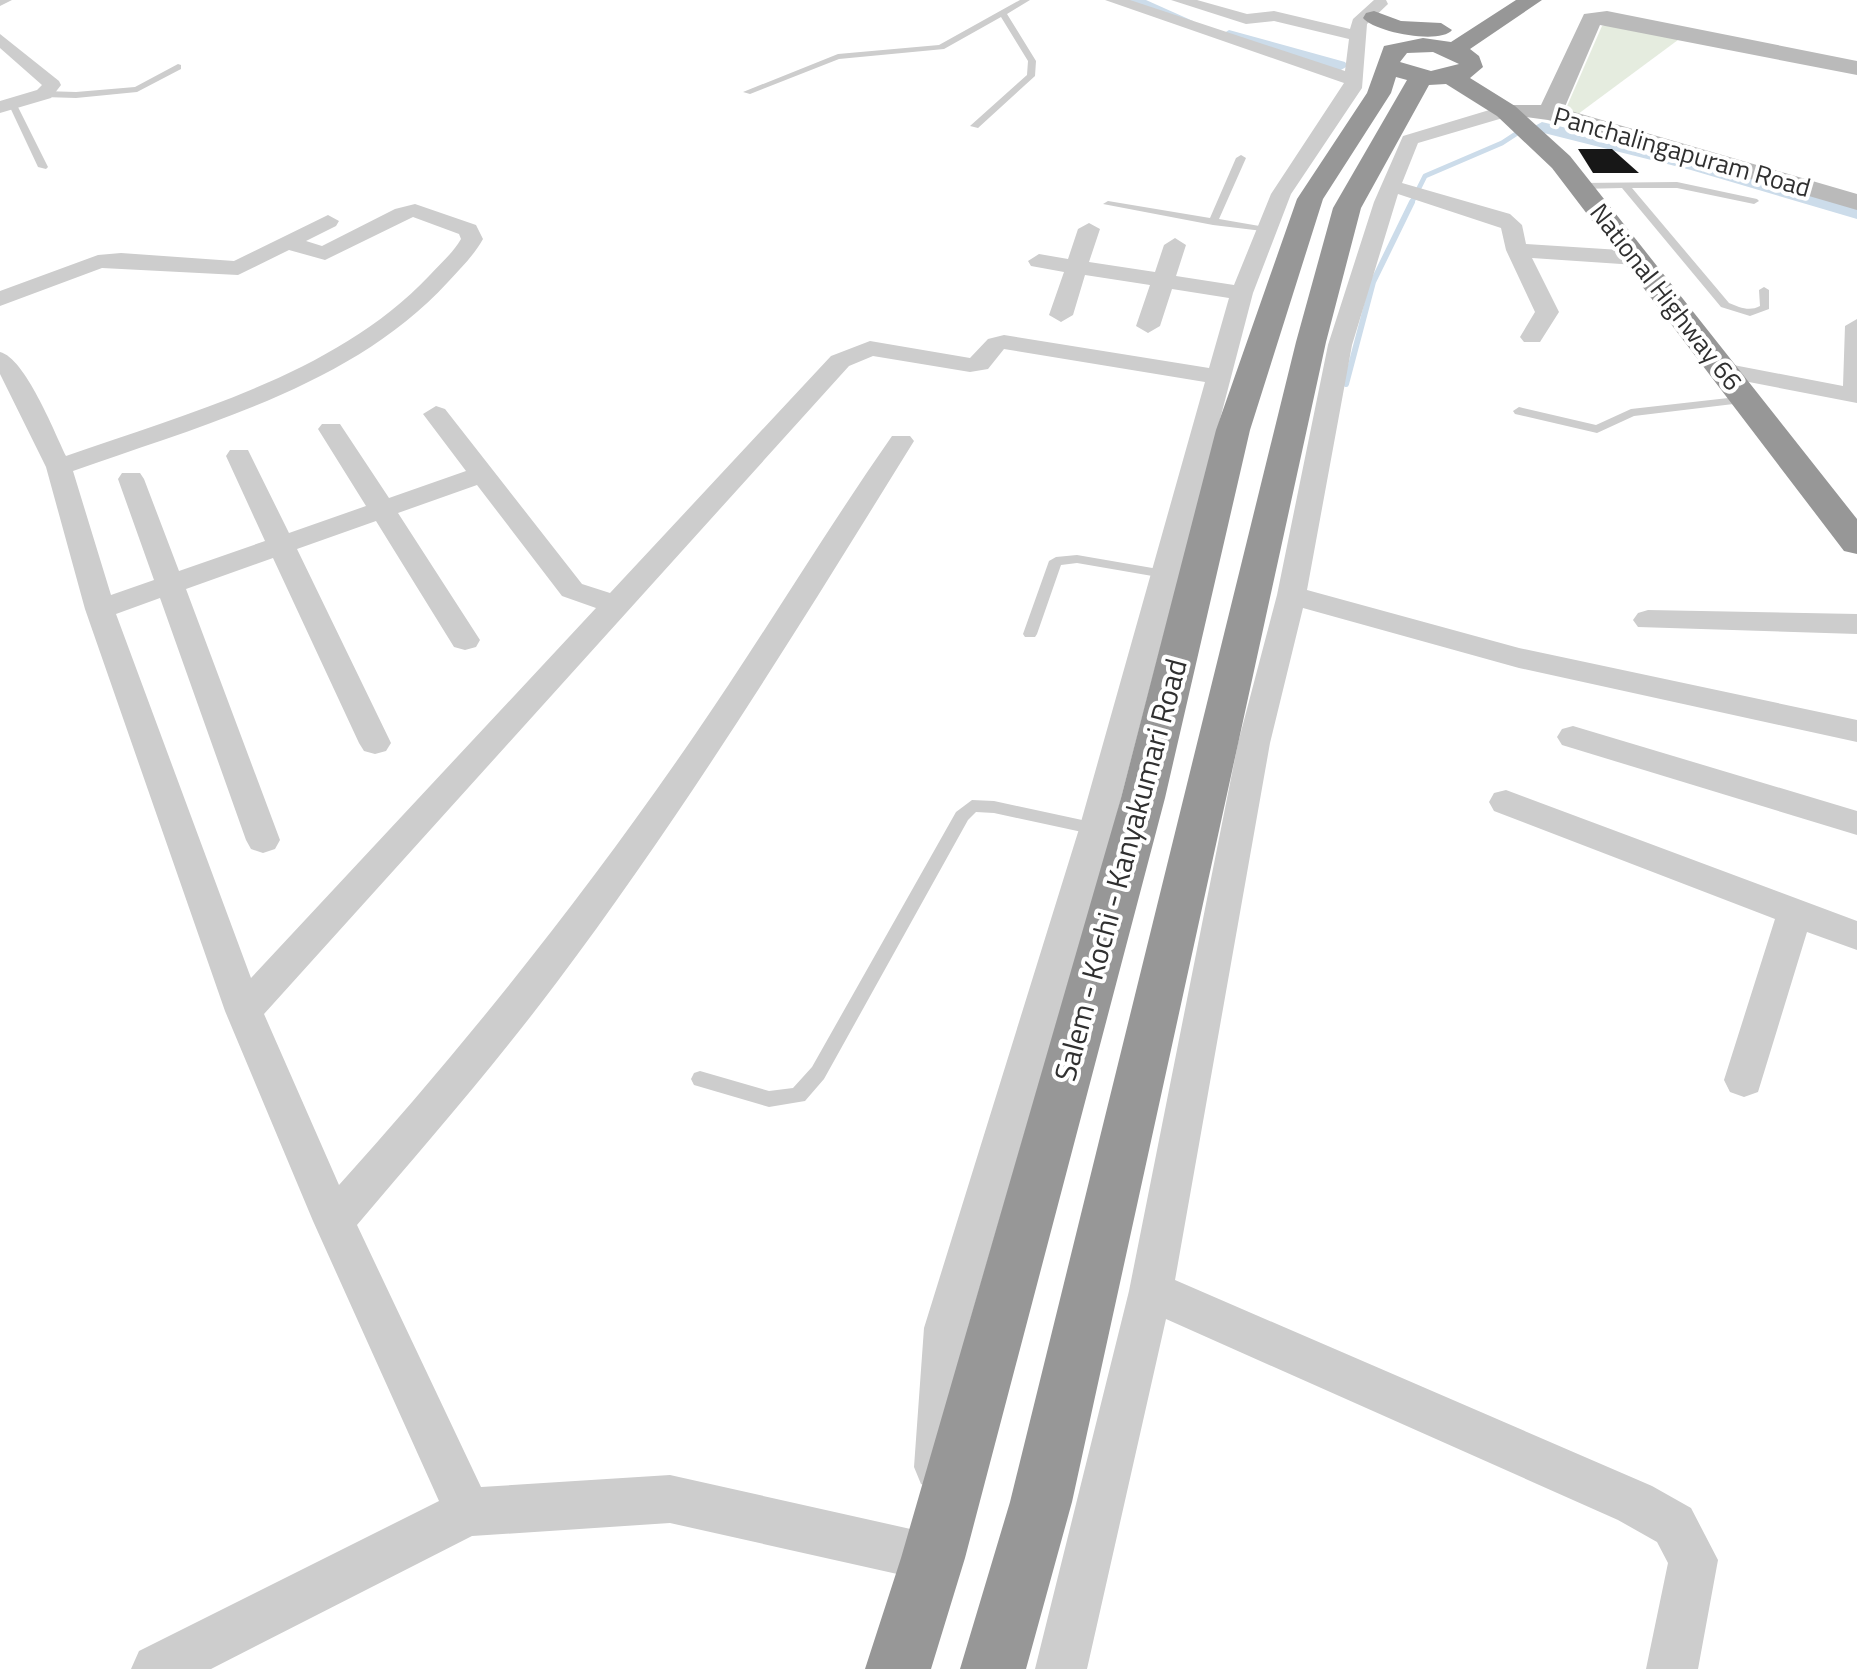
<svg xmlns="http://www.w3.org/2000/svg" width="1857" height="1669" viewBox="0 0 1857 1669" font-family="'Titillium Web',sans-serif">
<rect width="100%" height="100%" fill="#fff"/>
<!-- green -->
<path fill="#e5ecdf" d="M1614,23L1682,37L1574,117L1564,113L1602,26Z"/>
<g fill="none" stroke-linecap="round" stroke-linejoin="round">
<!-- stream-far1 -->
<path stroke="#ccdcea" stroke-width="5" d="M1411,204L1425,176L1502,143L1525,128"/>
<!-- stream -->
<path stroke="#ccdcea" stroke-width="6" d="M1346,384L1373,282L1412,202"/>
<!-- canal -->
<g fill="#ccdcea" fill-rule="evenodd">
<path d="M1124,0H1146L1193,21L1179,24Z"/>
<path d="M1229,30L1345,62L1348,66L1339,71L1223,38L1221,35Z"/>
<path d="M1542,122L1705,162L1857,207V219L1691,170L1536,131L1533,127Z"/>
</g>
</g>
<!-- building -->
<path fill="#171717" d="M1578,149H1612L1639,173H1593Z"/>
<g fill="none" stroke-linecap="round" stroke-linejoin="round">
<!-- lane -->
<g fill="#cdcdcd" fill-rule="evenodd">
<path d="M1020,0H1030L1007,14L1036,61L1035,76L978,128L970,126L1027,75L1028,61L1001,17L944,49L839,59L750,94L743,92L838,54L939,45Z"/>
<path d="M178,64L181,65V69L137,92L76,98L44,97L40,94L44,91L76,92L135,87Z"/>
<path d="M12,100L16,103L48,167L46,169L38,167L8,103Z"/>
<path d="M1241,155L1246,158L1219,219L1271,228V232L1213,225L1103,204L1108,201L1210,218L1236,158Z"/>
<path d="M1677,182L1757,199L1759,201L1754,204L1677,188H1632L1729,303C1739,307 1749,312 1760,306L1759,290L1764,287L1769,290V309L1750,316L1721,307L1622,188L1580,189L1575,186L1580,183Z"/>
<path d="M1746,396L1752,400L1750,402L1634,416L1597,433L1515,414L1513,411L1519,407L1596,425L1631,409Z"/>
<path d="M1077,555L1164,570L1171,574L1164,578L1077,563L1061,565L1037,634L1035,637H1025L1023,634L1049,561L1056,557Z"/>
<path d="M972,800L994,801L1096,823L1104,829L1096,835L994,813L976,812L968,820L824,1079L805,1101L769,1107L694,1085L691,1079L694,1073L700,1071L769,1091L793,1088L812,1067L956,812Z"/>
</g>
<!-- street -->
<g fill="#cdcdcd" fill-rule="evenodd">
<path d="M0,0H12L0,6Z"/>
<path d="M1105,0H1130L1345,71L1349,39L1274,21L1246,24L1171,0H1197L1247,14L1274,11L1350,29L1353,19L1374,0H1386L1388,4L1367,24L1362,88L1291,194L1253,293L1113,829L968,1328L962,1467L955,1484L938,1491L921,1484L914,1467L924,1328L1079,829L1205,382L1004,349L988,369L970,372L873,356L849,366L264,1014L339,1185C467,1043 584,896 692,739C761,639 823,535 892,436H910L914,441C800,625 687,809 557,982C494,1066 425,1145 357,1225L481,1487L670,1475L915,1530L934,1519L951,1526L958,1543L950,1575L933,1582L670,1523L472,1536L211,1669H131L139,1651L439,1501L313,1221L225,1011L85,609L46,467L0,374V352C25,358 54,431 66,456C191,412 336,374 429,276C440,264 453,253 461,239L459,234L413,217L325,260L289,250L238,275L102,268L0,306V291L98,255L121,253L234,261L328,215L339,221L336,226L306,241L322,246L395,209L415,204L476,225L483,239C474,255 461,268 448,282C353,386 202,425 73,471L111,595L154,580L118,479L122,473H140L144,479L179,571L265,541L226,456L230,450H248L289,533L366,506L318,429L322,424H340L389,498L466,471L423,414L436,406L445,409L582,584L610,593L831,356L870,341L970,358L988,339L1004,335L1209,368L1229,298L1172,289L1160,326L1148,333L1136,326L1150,285L1085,275L1073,315L1061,322L1049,315L1064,272L1031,266L1028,261L1039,254L1068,259L1078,229L1089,223L1100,229L1089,262L1155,272L1164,245L1175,238L1186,245L1176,276L1234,285L1271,194L1344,83ZM477,485L562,596L596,608L251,978L116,614L160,598L246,840L251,849L263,853L275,849L280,840L186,589L273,558L359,743L364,751L375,754L386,751L391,743L297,549L376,521L454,647L465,650L476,647L480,640L398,513Z"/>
<path d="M0,34L59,81L61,85L51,98L0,113V101L37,90L42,85L0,48Z"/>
<path d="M1506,105L1513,107V115L1418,143L1402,183L1510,214L1522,225L1526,244L1636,251L1647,258L1636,265L1532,258L1559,312L1540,342H1524L1520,337L1535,312L1506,250L1501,228L1398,194L1352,345L1307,590L1519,648L1857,720V742L1519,668L1303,608L1270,743L1175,1280L1652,1486L1691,1508L1718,1560L1698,1669H1646L1668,1563L1657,1542L1618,1520L1166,1319L1087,1669H1035L1129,1291L1238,743L1277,595L1328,345L1374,202L1403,136Z"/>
<path d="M1857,319V403L1723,377L1711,370L1723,363L1843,386L1845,326Z"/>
<path d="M1648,610L1857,614V634L1638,627L1633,620L1638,613Z"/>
<path d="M1573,726L1857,811V835L1562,745L1557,737L1562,729Z"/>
<path d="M1506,790L1857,921V950L1807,932L1758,1092L1744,1097L1730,1092L1724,1080L1775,919L1494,811L1489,802L1494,793Z"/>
</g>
<!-- secondary -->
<path fill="#bababa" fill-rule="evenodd" d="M1607,11L1857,61V75L1600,25L1564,109L1857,194V210L1548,120L1511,115L1508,110L1511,105H1541L1584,14Z"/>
<!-- highway -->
<g fill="#979797" fill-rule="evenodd">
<path d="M1516,0H1542L1470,49L1479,56L1483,67L1470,78L1515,106L1570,156L1857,519V554L1844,551L1552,168L1497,116L1446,84L1429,85L1361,208L1326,342L1072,1502L1026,1669H960L1010,1502L1296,342L1333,208L1407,80L1396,77L1391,93L1323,199L1250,430L1165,798L965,1558L931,1669H865L901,1558L1121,798L1216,430L1297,199L1367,93L1384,46L1423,38L1451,42ZM1433,52L1459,64L1431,71L1400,62L1407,53Z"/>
<path d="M1374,11L1401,21L1441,23L1452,30C1440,45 1374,32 1363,18L1366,13Z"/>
</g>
</g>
<g text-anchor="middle" stroke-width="8" stroke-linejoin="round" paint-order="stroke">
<!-- far-street labels -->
<g font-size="26" fill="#303030" stroke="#fff">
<text transform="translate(1682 152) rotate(16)" y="9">Panchalingapuram Road</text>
<text transform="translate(1666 297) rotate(52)" y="9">National Highway 66</text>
</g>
<!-- street labels -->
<g font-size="30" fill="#303030" stroke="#fff">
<text transform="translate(1121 870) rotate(-75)" y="10">Salem - Kochi - Kanyakumari Road</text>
</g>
</g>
</svg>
